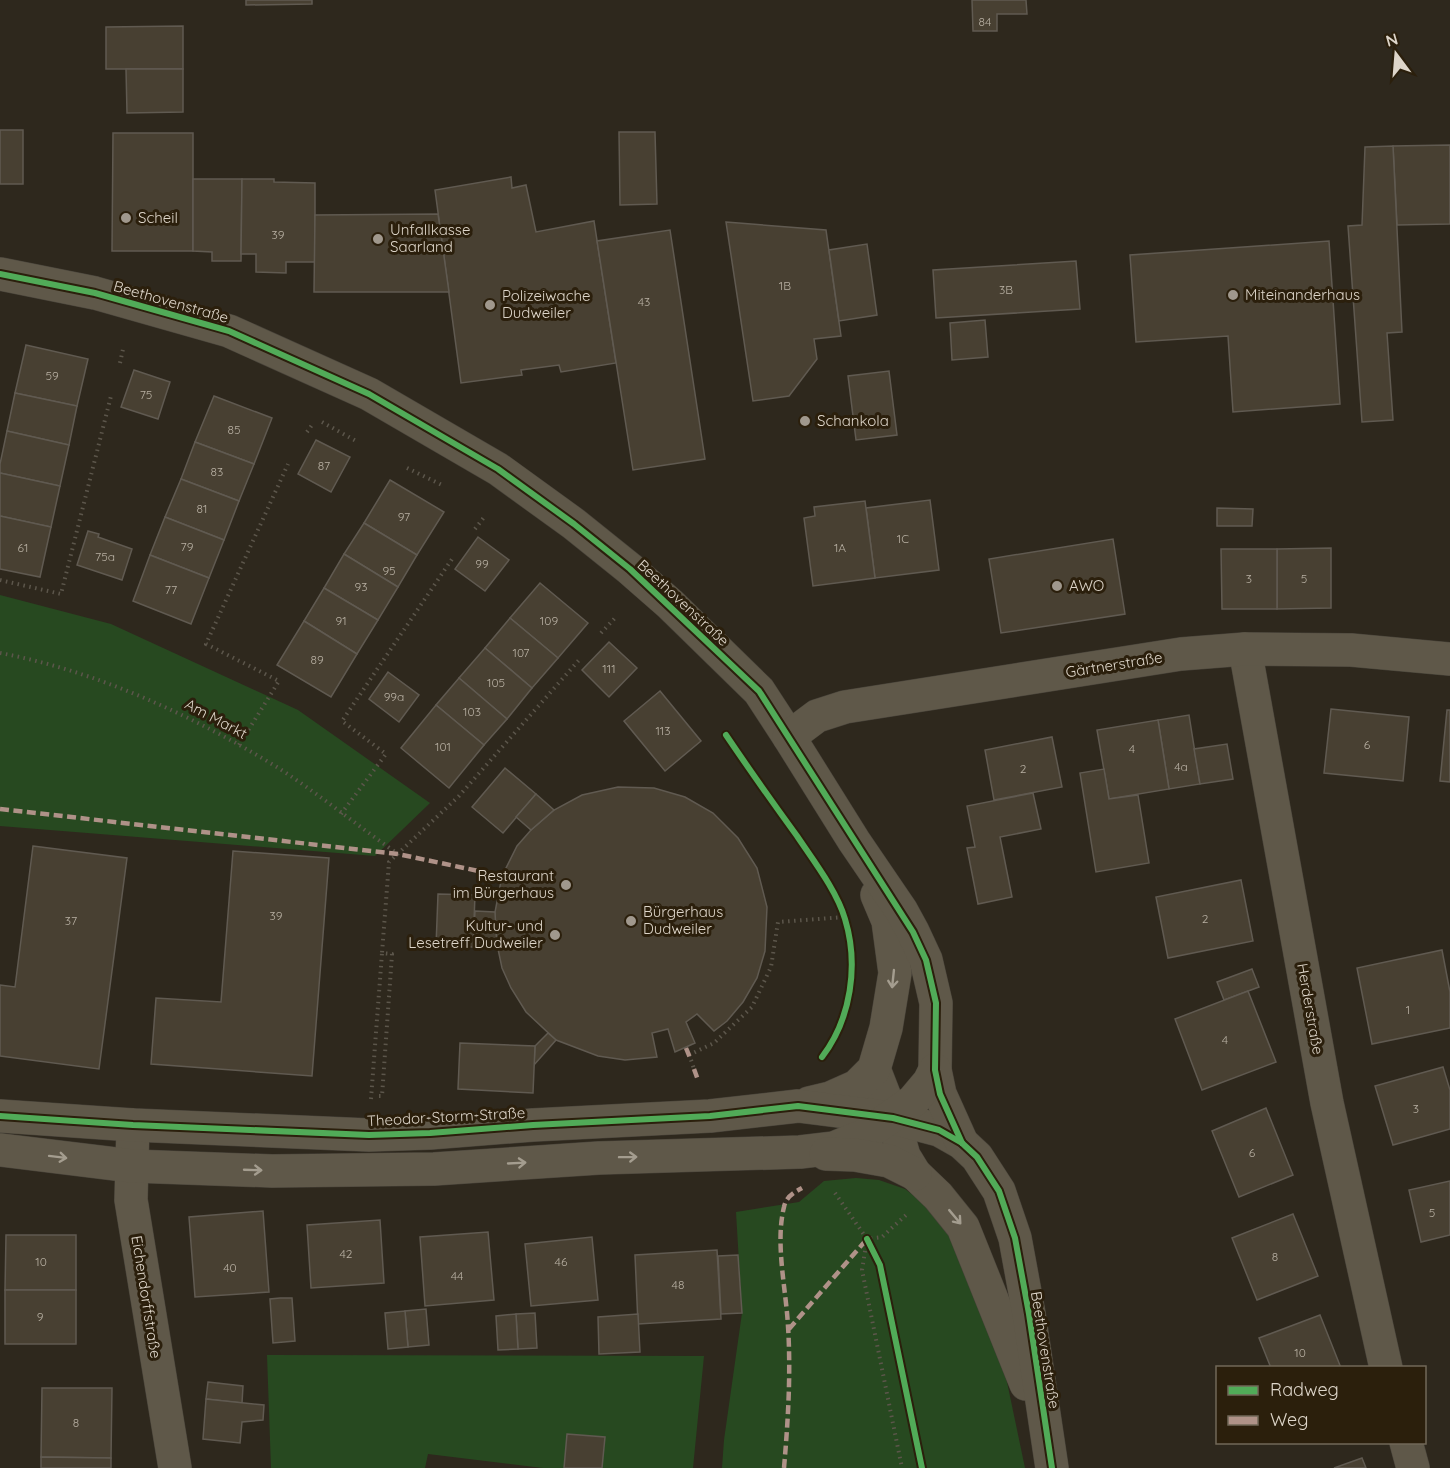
<svg xmlns="http://www.w3.org/2000/svg" width="1450" height="1468" viewBox="0 0 1450 1468" font-family="Quicksand,sans-serif">
<rect width="100%" height="100%" fill="#2e281d"/>
<!-- green -->
<g fill="#274920">
<path d="M0,595L111,624L298,710L430,803L375,856L0,826Z"/>
<path d="M856,1178L879,1180L905,1189L930,1208L946,1228L989,1327L1007,1382L1025,1468H722L724,1440L742,1313L736,1212L799,1202L824,1181Z"/>
<path d="M267,1355L704,1356L693,1468H543L428,1454L425,1468H271Z"/>
</g>
<!-- building -->
<g fill="#484032" stroke="#605a51" stroke-width="1.5">
<path d="M246,0H312V4L246,5Z"/>
<path d="M972,0H1026L1027,14H997V31H973Z"/>
<path d="M183,26V69H106V27Z"/>
<path d="M126,69H183V112L127,113Z"/>
<rect x="0" y="130" width="23" height="54"/>
<path d="M619,132H655L657,204L620,205Z"/>
<path d="M113,133H193V251H112Z"/>
<path d="M1450,145V224L1397,225L1393,146Z"/>
<path d="M1393,146L1402,332L1387,333L1393,420L1362,422L1348,226L1362,225L1365,147Z"/>
<path d="M511,177L512,188L526,185L536,232L594,221L616,363L561,372L559,365L521,370L522,375L461,383L435,190Z"/>
<path d="M193,179H242L241,261H212V252L193,251Z"/>
<path d="M242,179H274V182L315,183V262H286V273L256,272V254H241Z"/>
<path d="M438,214L449,292H314L315,215Z"/>
<path d="M726,222L826,230L841,336L814,339L817,359L789,396L753,401Z"/>
<path d="M670,230L705,459L633,470L597,241Z"/>
<path d="M1329,241L1340,404L1233,412L1228,336L1136,342L1130,255Z"/>
<path d="M867,244L877,315L839,321L829,250Z"/>
<path d="M1076,261L1080,309L936,318L933,270Z"/>
<path d="M985,320L988,357L952,360L950,323Z"/>
<path d="M26,345L88,359L77,406L15,393Z"/>
<path d="M134,370L170,382L158,419L121,407Z"/>
<path d="M889,371L897,435L856,440L848,376Z"/>
<path d="M15,393L77,406L69,445L7,431Z"/>
<path d="M214,396L272,418L254,464L195,442Z"/>
<path d="M7,431L69,445L60,486L0,473V464Z"/>
<path d="M316,440L350,457L331,492L298,474Z"/>
<path d="M195,442L254,464L239,501L181,479Z"/>
<path d="M0,473L60,486L51,527L0,516Z"/>
<path d="M181,479L239,501L224,540L165,517Z"/>
<path d="M390,480L444,512L417,555L364,523Z"/>
<path d="M930,500L939,570L875,578L866,508Z"/>
<path d="M865,501L875,578L813,586L804,518L815,516L814,507Z"/>
<path d="M1217,508L1253,509L1252,526H1217Z"/>
<path d="M0,516L51,527L40,577L0,569Z"/>
<path d="M165,517L224,540L209,578L150,555Z"/>
<path d="M364,523L417,555L398,587L344,554Z"/>
<path d="M88,531L99,534L98,537L132,549L122,580L77,565Z"/>
<path d="M478,537L509,560L485,591L455,569Z"/>
<path d="M1113,539L1125,614L1001,633L989,559Z"/>
<path d="M1331,548V608L1277,609V549Z"/>
<path d="M1221,549H1277V609H1222Z"/>
<path d="M344,554L398,587L378,620L324,588Z"/>
<path d="M150,555L209,578L191,624L133,601Z"/>
<path d="M540,583L588,623L558,658L510,618Z"/>
<path d="M324,588L378,620L357,654L304,621Z"/>
<path d="M510,618L558,658L532,688L485,648Z"/>
<path d="M304,621L357,654L331,697L277,665Z"/>
<path d="M609,642L637,668L609,697L582,670Z"/>
<path d="M485,648L532,688L507,719L459,678Z"/>
<path d="M388,672L419,695L399,722L369,699Z"/>
<path d="M459,678L507,719L484,745L436,705Z"/>
<path d="M660,691L701,741L665,771L624,721Z"/>
<path d="M436,705L484,745L449,788L401,748Z"/>
<path d="M1331,709L1409,717L1403,781L1324,773Z"/>
<path d="M1447,710H1450V782L1440,781Z"/>
<path d="M1189,715L1200,784L1169,789L1158,720Z"/>
<path d="M1158,720L1169,789L1109,799L1097,730Z"/>
<path d="M1052,737L1062,787L994,800L985,750Z"/>
<path d="M1227,744L1233,779L1200,784L1194,749Z"/>
<path d="M505,768L536,794L503,833L472,807Z"/>
<path d="M1104,769L1109,799L1138,795L1149,863L1096,872L1080,773Z"/>
<path d="M618,787L654,788L685,797L713,813L738,838L757,868L767,907L765,951L757,978L743,1002L727,1021L714,1031L697,1014L686,1022L695,1043L675,1052L668,1029L652,1033L657,1057L625,1060L598,1056L556,1040L526,1012L511,988L502,968L494,930L495,912L502,876L517,846L531,830L554,810L582,795Z"/>
<path d="M1033,793L1041,829L1000,837L1012,897L978,904L967,848L975,847L967,806Z"/>
<path d="M536,794L554,810L531,830L516,817Z"/>
<path d="M33,846L127,858L99,1069L0,1056V985L15,987Z"/>
<path d="M233,851L329,858L312,1076L151,1064L156,998L221,1002Z"/>
<path d="M1241,880L1253,941L1168,958L1156,897Z"/>
<path d="M438,894L475,895L473,947L436,946Z"/>
<path d="M475,911L495,912L497,948L473,947Z"/>
<path d="M1442,950L1450,992V1028L1372,1044L1357,968Z"/>
<path d="M1252,969L1259,987L1224,1000L1217,982Z"/>
<path d="M1248,991L1276,1062L1202,1090L1175,1019Z"/>
<path d="M548,1033L556,1040L534,1065L535,1046Z"/>
<path d="M460,1043L535,1046L533,1093L458,1089Z"/>
<path d="M1443,1067L1450,1090V1129L1393,1145L1375,1086Z"/>
<path d="M1266,1108L1293,1175L1239,1197L1212,1131Z"/>
<path d="M1450,1181V1235L1421,1242L1409,1190Z"/>
<path d="M263,1211L269,1292L195,1297L189,1217Z"/>
<path d="M1293,1214L1318,1276L1257,1300L1232,1238Z"/>
<path d="M380,1220L384,1283L311,1288L307,1225Z"/>
<path d="M488,1232L494,1300L425,1306L420,1237Z"/>
<path d="M6,1235H76V1290H5Z"/>
<path d="M592,1237L598,1300L531,1306L525,1244Z"/>
<path d="M717,1250L721,1319L638,1324L635,1255Z"/>
<path d="M738,1255L742,1313L721,1314L718,1256Z"/>
<rect x="5" y="1290" width="71" height="54"/>
<path d="M280,1298H292L295,1341L273,1343L270,1299Z"/>
<path d="M426,1309L429,1345L408,1347L405,1311Z"/>
<path d="M405,1311L408,1347L388,1349L385,1313Z"/>
<path d="M535,1313L537,1348L518,1349L516,1314Z"/>
<path d="M516,1314L518,1349L498,1350L496,1316Z"/>
<path d="M638,1314L640,1352L599,1354L598,1317Z"/>
<path d="M1320,1315L1341,1368H1271L1259,1338Z"/>
<path d="M208,1382L243,1386L242,1403L206,1399Z"/>
<path d="M42,1388H112L111,1458L41,1457Z"/>
<path d="M206,1399L264,1405L263,1420L242,1422L240,1443L203,1439Z"/>
<path d="M567,1434L605,1437L602,1468H564Z"/>
<path d="M41,1457L111,1458V1468H41Z"/>
<path d="M1362,1458L1366,1468H1334Z"/>
</g>
<g fill="none" stroke-linecap="round" stroke-linejoin="round">
<!-- minor casing -->
<g stroke="#48433a" stroke-width="34">
<g id="minor">
<path d="M0,274L95,293L229,331L369,394L498,469L574,524L630,569L670,604L759,691L789,737"/>
<path d="M1245,649L1327,1103L1386,1368"/>
<path d="M133,1125L131,1200L175,1468"/>
<path d="M1406,1442L1413,1468"/>
</g>
</g>
<!-- tertiary casing -->
<g stroke="#48433a" stroke-width="34">
<g id="tertiary">
<path d="M874,1069L893,1118L904,1156L915,1174L938,1196L963,1227L1026,1384"/>
<path d="M809,1103L830,1098L857,1086L874,1069L886,1028L895,973L888,921L877,895"/>
<path d="M0,1116L133,1125L369,1135L430,1133L533,1125L710,1116L798,1106L893,1118L939,1130L962,1143L977,1157L999,1191L1015,1238L1029,1314L1052,1468"/>
<path d="M962,1143L940,1094L935,1070L936,1003L926,960L913,932L901,910L854,841L789,737L817,716L845,707L1181,654L1245,649L1351,650L1450,659"/>
<path d="M0,1150L132,1166L272,1171L434,1169L599,1158L800,1152L834,1148L865,1135L913,1101L929,1082L935,1070"/>
<path d="M826,1154L855,1155L889,1161L915,1174"/>
</g>
</g>
<!-- path -->
<g stroke="#5c564b" stroke-width="4" stroke-dasharray="1.5 4.5" stroke-linecap="butt">
<path d="M120,363L123,349"/>
<path d="M322,422L356,441"/>
<path d="M307,432L312,425"/>
<path d="M407,468L442,485"/>
<path d="M475,529L485,516"/>
<path d="M0,580L61,594L111,396"/>
<path d="M601,633L615,618"/>
<path d="M0,653C97,671 196,717 280,769C320,795 358,826 398,854"/>
<path d="M239,745L279,681L206,644L288,464"/>
<path d="M341,814L386,754L342,721L452,559"/>
<path d="M689,1055L714,1043L752,1007L771,967L778,922L845,917"/>
<path d="M691,1060L694,1069"/>
<path d="M379,1096H382L392,954L382,953L389,862L459,796L579,660"/>
<path d="M371,1099L382,953"/>
<path d="M835,1193L867,1239L882,1237L906,1215"/>
<path d="M867,1239L862,1270L902,1468"/>
</g>
<!-- minor -->
<use href="#minor" stroke="#5f5849" stroke-width="33"/>
<!-- tertiary -->
<use href="#tertiary" stroke="#5f5849" stroke-width="33"/>
<!-- quiet -->
<g stroke="#af9288" stroke-width="4.5" stroke-dasharray="9 4.5" stroke-linecap="butt">
<path d="M0,809L398,854L502,876"/>
<path d="M686,1048L691,1060"/>
<path d="M694,1069L698,1080"/>
<path d="M789,1329L867,1239"/>
<path d="M784,1468C788,1421 791,1374 788,1326C786,1289 775,1243 784,1207C786,1197 793,1193 802,1188"/>
</g>
<!-- cycleway casing -->
<g stroke="#2b1f0c" stroke-width="10">
<g id="cycleway">
<path d="M0,274L95,293L229,331L369,394L498,469L574,524L630,569L759,691L913,932L926,960L936,1003L935,1070L940,1094L962,1143"/>
<path d="M726,735C749,769 773,803 797,836C813,860 837,891 845,919C859,965 851,1019 822,1057"/>
<path d="M0,1116L133,1125L369,1135L430,1133L533,1125L710,1116L798,1106L893,1118L939,1130L962,1143L977,1157L999,1191L1015,1238L1029,1314L1052,1468"/>
<path d="M867,1239L880,1265L922,1468"/>
</g>
</g>
<!-- cycleway -->
<use href="#cycleway" stroke="#51ab58" stroke-width="6"/>
</g>
<!-- one-way arrows -->
<defs><path id="oneway-shaft" d="M-6 0H5M1.5-3L5.5 0L1.5 3" fill="none" stroke-width="1.6" stroke-linecap="round" stroke-linejoin="round" transform="scale(1.5)"/></defs>
<g stroke="#a49d8f">
<use href="#oneway-shaft" transform="translate(893 979) rotate(96)"/>
<use href="#oneway-shaft" transform="translate(58 1157) rotate(7)"/>
<use href="#oneway-shaft" transform="translate(628 1157) rotate(-1)"/>
<use href="#oneway-shaft" transform="translate(517 1163) rotate(-3)"/>
<use href="#oneway-shaft" transform="translate(253 1170) rotate(2)"/>
<use href="#oneway-shaft" transform="translate(955 1217) rotate(50)"/>
</g>
<!-- markers -->
<g fill="#a0988d" stroke="#2b1f0c" stroke-width="2">
<circle cx="126" cy="218" r="6"/>
<circle cx="378" cy="239" r="6"/>
<circle cx="1233" cy="295" r="6"/>
<circle cx="490" cy="305" r="6"/>
<circle cx="805" cy="421" r="6"/>
<circle cx="1057" cy="586" r="6"/>
<circle cx="566" cy="885" r="6"/>
<circle cx="631" cy="921" r="6"/>
<circle cx="555" cy="935" r="6"/>
</g>
<g text-anchor="middle" stroke-width="6" stroke-linejoin="round" paint-order="stroke">
<!-- number labels -->
<g font-size="12" fill="#b8b0a3">
<text x="985" y="26">84</text>
<text x="278" y="239">39</text>
<text x="785" y="290">1B</text>
<text x="1006" y="294">3B</text>
<text x="644" y="306">43</text>
<text x="52" y="380">59</text>
<text x="146" y="399">75</text>
<text x="234" y="434">85</text>
<text x="324" y="470">87</text>
<text x="217" y="476">83</text>
<text x="202" y="513">81</text>
<text x="404" y="521">97</text>
<text x="903" y="543">1C</text>
<text x="187" y="551">79</text>
<text x="23" y="552">61</text>
<text x="840" y="552">1A</text>
<text x="105" y="561">75a</text>
<text x="482" y="568">99</text>
<text x="389" y="575">95</text>
<text x="1249" y="583">3</text>
<text x="1304" y="583">5</text>
<text x="361" y="591">93</text>
<text x="171" y="594">77</text>
<text x="341" y="625">91</text>
<text x="549" y="625">109</text>
<text x="521" y="657">107</text>
<text x="317" y="664">89</text>
<text x="609" y="673">111</text>
<text x="496" y="687">105</text>
<text x="394" y="701">99a</text>
<text x="472" y="716">103</text>
<text x="663" y="735">113</text>
<text x="1367" y="749">6</text>
<text x="443" y="751">101</text>
<text x="1132" y="753">4</text>
<text x="1181" y="771">4a</text>
<text x="1023" y="773">2</text>
<text x="276" y="920">39</text>
<text x="1205" y="923">2</text>
<text x="71" y="925">37</text>
<text x="1408" y="1014">1</text>
<text x="1225" y="1044">4</text>
<text x="1416" y="1113">3</text>
<text x="1252" y="1157">6</text>
<text x="1432" y="1217">5</text>
<text x="346" y="1258">42</text>
<text x="1275" y="1261">8</text>
<text x="41" y="1266">10</text>
<text x="561" y="1266">46</text>
<text x="230" y="1272">40</text>
<text x="457" y="1280">44</text>
<text x="678" y="1289">48</text>
<text x="40" y="1321">9</text>
<text x="1300" y="1357">10</text>
<text x="76" y="1427">8</text>
</g>
<!-- poi labels -->
<g font-size="15" fill="#ddd5c9" stroke="#2b1f0c" text-anchor="start">
<text x="138" y="223">Scheil</text>
<text x="390" y="235">Unfallkasse<tspan x="390" dy="17">Saarland</tspan></text>
<text x="1245" y="300">Miteinanderhaus</text>
<text x="502" y="301">Polizeiwache<tspan x="502" dy="17">Dudweiler</tspan></text>
<text x="817" y="426">Schankola</text>
<text x="1069" y="591">AWO</text>
<text x="554" y="881" text-anchor="end">Restaurant<tspan x="554" dy="17">im Bürgerhaus</tspan></text>
<text x="643" y="917">Bürgerhaus<tspan x="643" dy="17">Dudweiler</tspan></text>
<text x="543" y="931" text-anchor="end">Kultur- und<tspan x="543" dy="17">Lesetreff Dudweiler</tspan></text>
</g>
<!-- street labels -->
<g font-size="15" fill="#ddd5c9" stroke="#2b1f0c">
<text transform="translate(171 302) rotate(16)" y="5">Beethovenstraße</text>
<text transform="translate(683 603) rotate(43)" y="5">Beethovenstraße</text>
<text transform="translate(1114 665) rotate(-9)" y="5">Gärtnerstraße</text>
<text transform="translate(216 719) rotate(28)" y="5">Am Markt</text>
<text transform="translate(1310 1009) rotate(80)" y="5">Herderstraße</text>
<text transform="translate(446 1117) rotate(-3)" y="5">Theodor-Storm-Straße</text>
<text transform="translate(146 1297) rotate(81)" y="5">Eichendorffstraße</text>
<text transform="translate(1045 1350) rotate(81)" y="5">Beethovenstraße</text>
</g>
</g>
<!-- legend -->
<rect x="1216" y="1366" width="210" height="78" fill="#2b1f0c" stroke="#726858" stroke-width="1.5"/>
<rect x="1228" y="1386" width="30" height="9" fill="#51ab58" stroke="#726858" stroke-width="1.5"/>
<text x="1270" y="1396" font-size="18" fill="#ddd5c9">Radweg</text>
<rect x="1228" y="1416" width="30" height="9" fill="#af9288" stroke="#726858" stroke-width="1.5"/>
<text x="1270" y="1426" font-size="18" fill="#ddd5c9">Weg</text>
<!-- north arrow -->
<g transform="translate(1396 54) rotate(344)" stroke="#2b1f0c" stroke-width="4.5" paint-order="stroke">
<path d="M0-4.5L10 22L0 15L-10 22Z" fill="#ddd5c9"/>
<text y="-9" font-size="16" font-weight="bold" text-anchor="middle" fill="#ddd5c9">N</text>
</g>
</svg>
